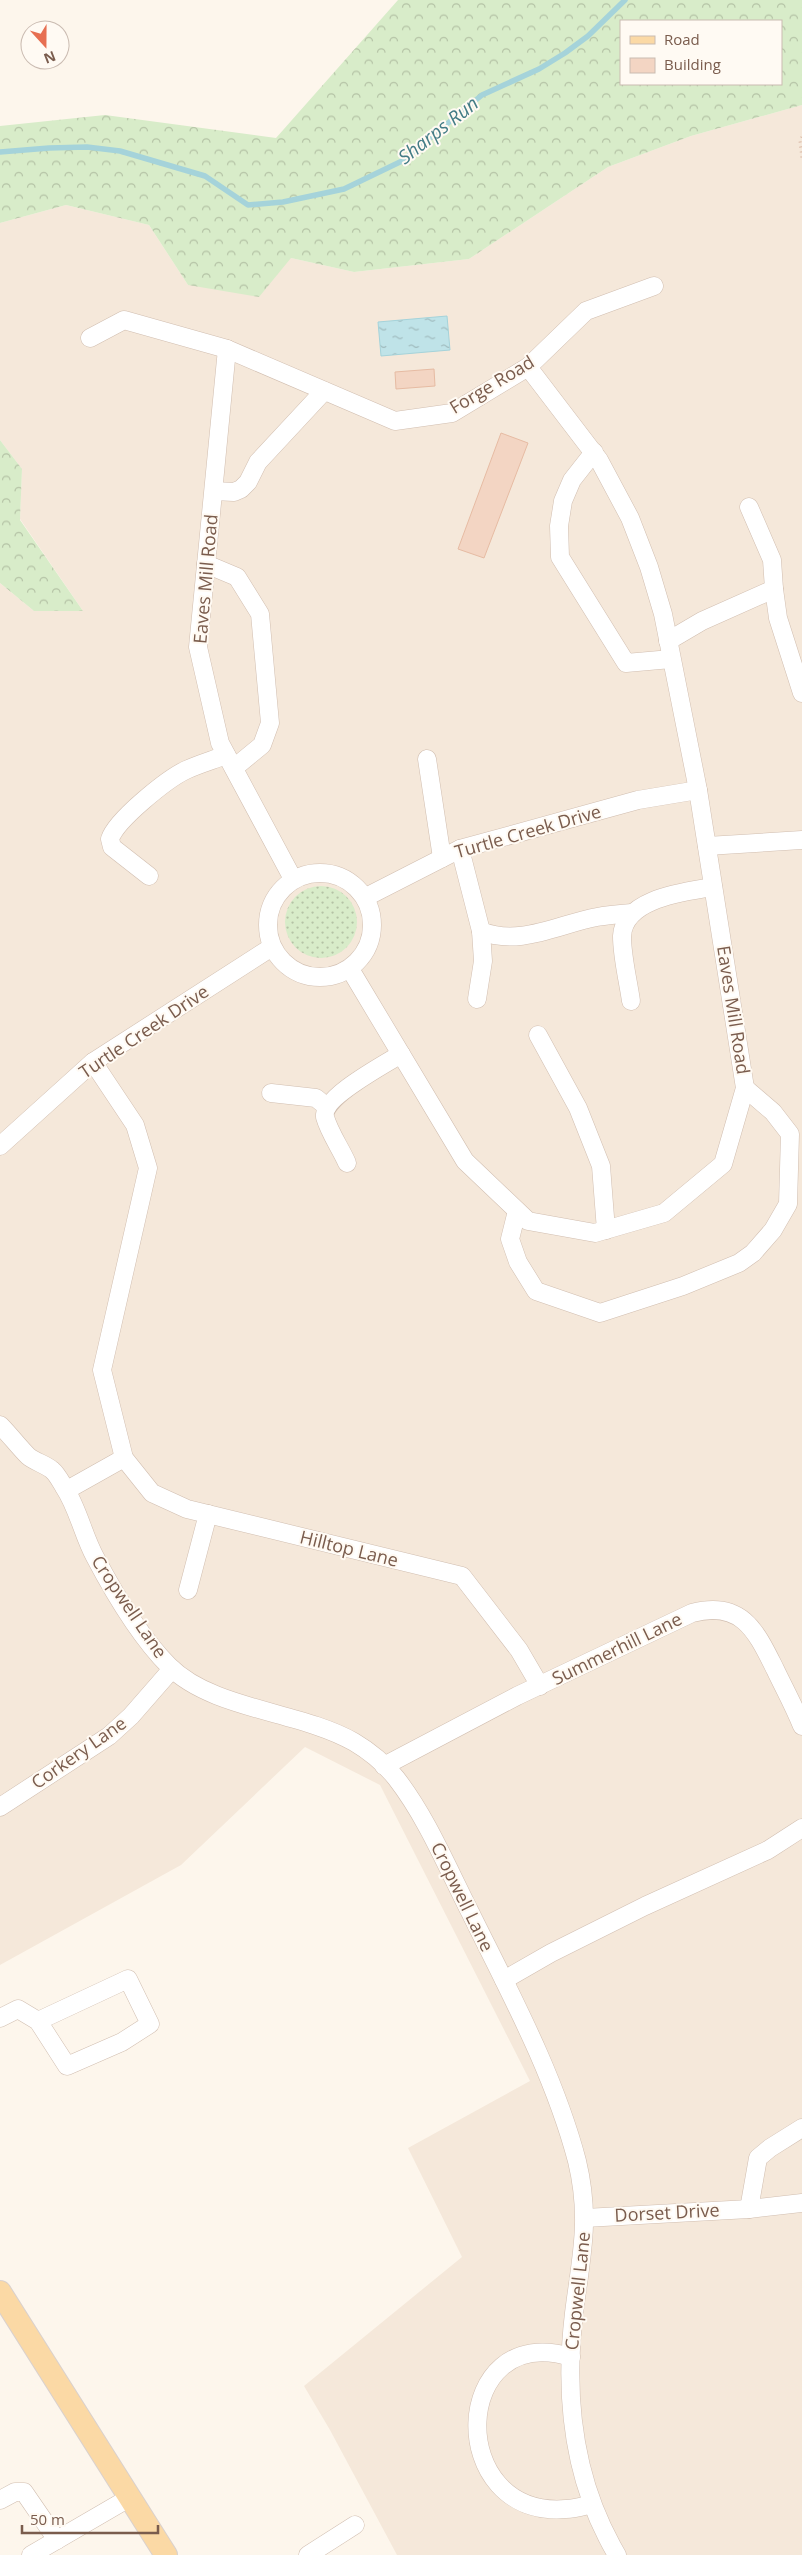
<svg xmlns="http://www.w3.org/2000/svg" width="802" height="2555" viewBox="0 0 802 2555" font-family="'Open Sans',sans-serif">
<defs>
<pattern id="grass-dots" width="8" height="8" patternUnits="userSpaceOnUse" patternTransform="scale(1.25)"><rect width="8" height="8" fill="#d8ecc9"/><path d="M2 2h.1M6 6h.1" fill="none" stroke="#b4c2a5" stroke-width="1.8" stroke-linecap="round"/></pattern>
<pattern id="forest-crowns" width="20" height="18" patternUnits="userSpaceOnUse" patternTransform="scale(1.25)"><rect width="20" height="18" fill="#d8ecc9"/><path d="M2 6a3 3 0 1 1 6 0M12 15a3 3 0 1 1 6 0" fill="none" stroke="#b4c2a5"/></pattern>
<pattern id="water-ripples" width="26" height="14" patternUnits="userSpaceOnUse" patternTransform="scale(1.25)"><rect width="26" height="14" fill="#bfe3e8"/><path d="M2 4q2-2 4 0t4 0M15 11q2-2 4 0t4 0" fill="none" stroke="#a0bbbe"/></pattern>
</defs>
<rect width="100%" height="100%" fill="#fdf6ec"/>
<!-- residential -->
<path fill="#f5e8da" d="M802,105V2555H397L330,2430L304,2386L462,2257L408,2148L530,2081L380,1785L305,1747L181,1865L0,1965V583L34,611H83L20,519L22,469L0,440V223L66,205L149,225L188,285L291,258L354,272L469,259L608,167L691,136Z"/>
<!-- grass -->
<circle fill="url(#grass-dots)" cx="321" cy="922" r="36"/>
<!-- forest -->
<g fill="url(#forest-crowns)" fill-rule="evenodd">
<path d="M398,0H802V105L691,136L608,167L469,259L354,272L291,258L259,297L188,285L149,225L66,205L0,223V126L105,115L276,138ZM621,21H781V84H621Z"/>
<path d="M0,440L22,469L20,520L83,611H34L0,583Z"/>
</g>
<!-- water -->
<path fill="url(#water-ripples)" stroke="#a5d3da" d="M447,316L450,350L381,356L378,322Z"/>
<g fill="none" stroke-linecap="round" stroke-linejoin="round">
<!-- stream -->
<path stroke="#a5d3da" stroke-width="5.5" d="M0,152L49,148L87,147L120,151L205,176L248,205L283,202L344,189L402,161L482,95L539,69L565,53L588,36L625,0"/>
</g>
<!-- building -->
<g fill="#f3d5c3" stroke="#e6bba3">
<path d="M434,369L435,386L396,389L395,372Z"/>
<path d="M501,433L528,443L484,558L458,549Z"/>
</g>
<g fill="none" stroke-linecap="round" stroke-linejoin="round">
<!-- minor casing -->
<g stroke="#d1beb0" stroke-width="19">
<g id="minor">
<path d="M90,338L124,320L227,349L395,421L452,413L528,367L586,311L654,286"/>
<path d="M227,349L198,647L220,743L293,879"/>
<path d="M594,452L572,480L563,501L559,526L560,557L626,663L671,659"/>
<path d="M214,491L234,492L241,489L248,482L258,462L324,391"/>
<path d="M749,507L772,560L774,589"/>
<path d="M206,564L237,577L260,614L270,723L262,745L234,768"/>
<path d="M668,641L702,621L774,589L778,618L802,693"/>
<path d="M427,759L442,858"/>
<path d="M707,846L802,840"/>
<path d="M460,849L481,931C519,947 559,924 597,917C608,915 620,914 632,913"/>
<circle cx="320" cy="925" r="52"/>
<path d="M149,876L112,847L110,839C116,820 167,779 186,770C199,764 213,760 226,755"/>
<path d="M366,897L460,849L638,800L698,790"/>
<path d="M350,969L465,1161L528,1221L595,1233L664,1213L723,1164L745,1088L698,790L663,614L649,567L630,518L599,460L528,367"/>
<path d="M477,999L483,961L481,931"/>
<path d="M631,1001C628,980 622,957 622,936C624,898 685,892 713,887"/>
<path d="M538,1035L578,1108L601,1166L606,1230"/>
<path d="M93,1062L135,1125L148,1168L102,1370L124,1458L152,1493L187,1509L462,1576L519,1650L540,1686"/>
<path d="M271,1093L316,1098L327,1107"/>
<path d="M0,1146L93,1062L272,947"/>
<path d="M347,1163C341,1149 329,1132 325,1117C321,1098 385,1064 401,1054"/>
<path d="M517,1211L510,1239L518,1262L536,1291L600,1313L683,1286L739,1263L753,1253L773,1230L788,1204L790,1134L773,1112L745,1088"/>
<path d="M0,1425C10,1435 18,1446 28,1456C35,1462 45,1464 52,1470C57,1474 61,1482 64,1487C78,1508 83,1535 95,1557C114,1593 140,1637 169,1666C213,1710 300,1711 354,1742C371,1752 384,1763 396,1778C427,1818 447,1867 470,1912C510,1993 554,2074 577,2161C591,2219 581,2257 574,2313C564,2397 573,2481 617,2555"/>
<path d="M67,1490L124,1458"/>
<path d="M188,1590L208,1514"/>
<path d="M384,1766L517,1696L692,1613C742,1600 756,1631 775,1669C784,1688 794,1706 802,1726"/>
<path d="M0,1807L109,1736L131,1716L172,1669"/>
<path d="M504,1980L551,1953L645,1906L768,1850L802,1828"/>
<path d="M0,2018L18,2009L38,2021L67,2066L122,2042L150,2024L128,1979L38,2021"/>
<path d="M802,2128L770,2148L758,2158L749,2209L802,2203"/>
<path d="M585,2218L749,2209"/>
<path d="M571,2357C450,2320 444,2519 566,2509C575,2509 584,2506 592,2504"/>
<path d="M0,2500L15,2492H24L57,2540"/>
<path d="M31,2555L129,2498"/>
<path d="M308,2555L355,2525"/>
</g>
</g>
<!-- major casing -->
<g stroke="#dad1cd" stroke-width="24">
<path id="major" d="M0,2292L166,2555"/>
</g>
<!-- path -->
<path stroke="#d9b8a5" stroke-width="3" stroke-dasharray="1 4" stroke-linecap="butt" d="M802,137L800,141L802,159"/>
<!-- minor -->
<use href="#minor" stroke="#fff" stroke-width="18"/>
<!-- major -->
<use href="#major" stroke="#fbd9a5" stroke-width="22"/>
</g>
<g text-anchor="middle" stroke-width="4" stroke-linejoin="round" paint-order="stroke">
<!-- street labels -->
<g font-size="18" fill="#7a5c4d" stroke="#fffaf3">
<text transform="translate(492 385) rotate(-31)" y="6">Forge Road</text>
<text transform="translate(206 579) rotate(-85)" y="6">Eaves Mill Road</text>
<text transform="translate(528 832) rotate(-16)" y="6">Turtle Creek Drive</text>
<text transform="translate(733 1010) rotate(81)" y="6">Eaves Mill Road</text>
<text transform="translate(144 1032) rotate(-34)" y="6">Turtle Creek Drive</text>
<text transform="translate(349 1549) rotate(14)" y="6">Hilltop Lane</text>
<text transform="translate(129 1607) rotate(56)" y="6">Cropwell Lane</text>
<text transform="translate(617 1649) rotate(-26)" y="6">Summerhill Lane</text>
<text transform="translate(79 1753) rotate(-35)" y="6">Corkery Lane</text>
<text transform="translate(462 1897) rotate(64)" y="6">Cropwell Lane</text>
<text transform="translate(667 2213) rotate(-3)" y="6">Dorset Drive</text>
<text transform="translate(578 2291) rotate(-84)" y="6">Cropwell Lane</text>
</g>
<!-- water labels -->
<g font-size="19" font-style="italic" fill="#437c86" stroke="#fffaf3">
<text transform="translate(438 130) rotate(-38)" y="7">Sharps Run</text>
</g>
</g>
<!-- legend -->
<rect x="620" y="20" width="162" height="65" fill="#fffaf3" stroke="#cabbb1"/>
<rect x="630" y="36" width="25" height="8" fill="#fbd9a5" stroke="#cabbb1"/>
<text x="664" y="45" font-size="15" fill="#7a5c4d">Road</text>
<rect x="630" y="58" width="25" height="15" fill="#f3d5c3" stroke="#cabbb1"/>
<text x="664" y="70" font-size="15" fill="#7a5c4d">Building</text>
<!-- north arrow -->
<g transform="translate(45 45) rotate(159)"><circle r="24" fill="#fffaf3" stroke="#cabbb1"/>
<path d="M0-4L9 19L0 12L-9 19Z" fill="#e76f51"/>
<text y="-8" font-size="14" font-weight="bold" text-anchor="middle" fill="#7a5c4d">N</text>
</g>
<!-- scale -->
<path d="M22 2525v8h136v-8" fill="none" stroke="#7a5c4d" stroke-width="2.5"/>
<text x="30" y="2525" font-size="15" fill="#7a5c4d" stroke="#fffaf3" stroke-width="4" paint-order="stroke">50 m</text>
</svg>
